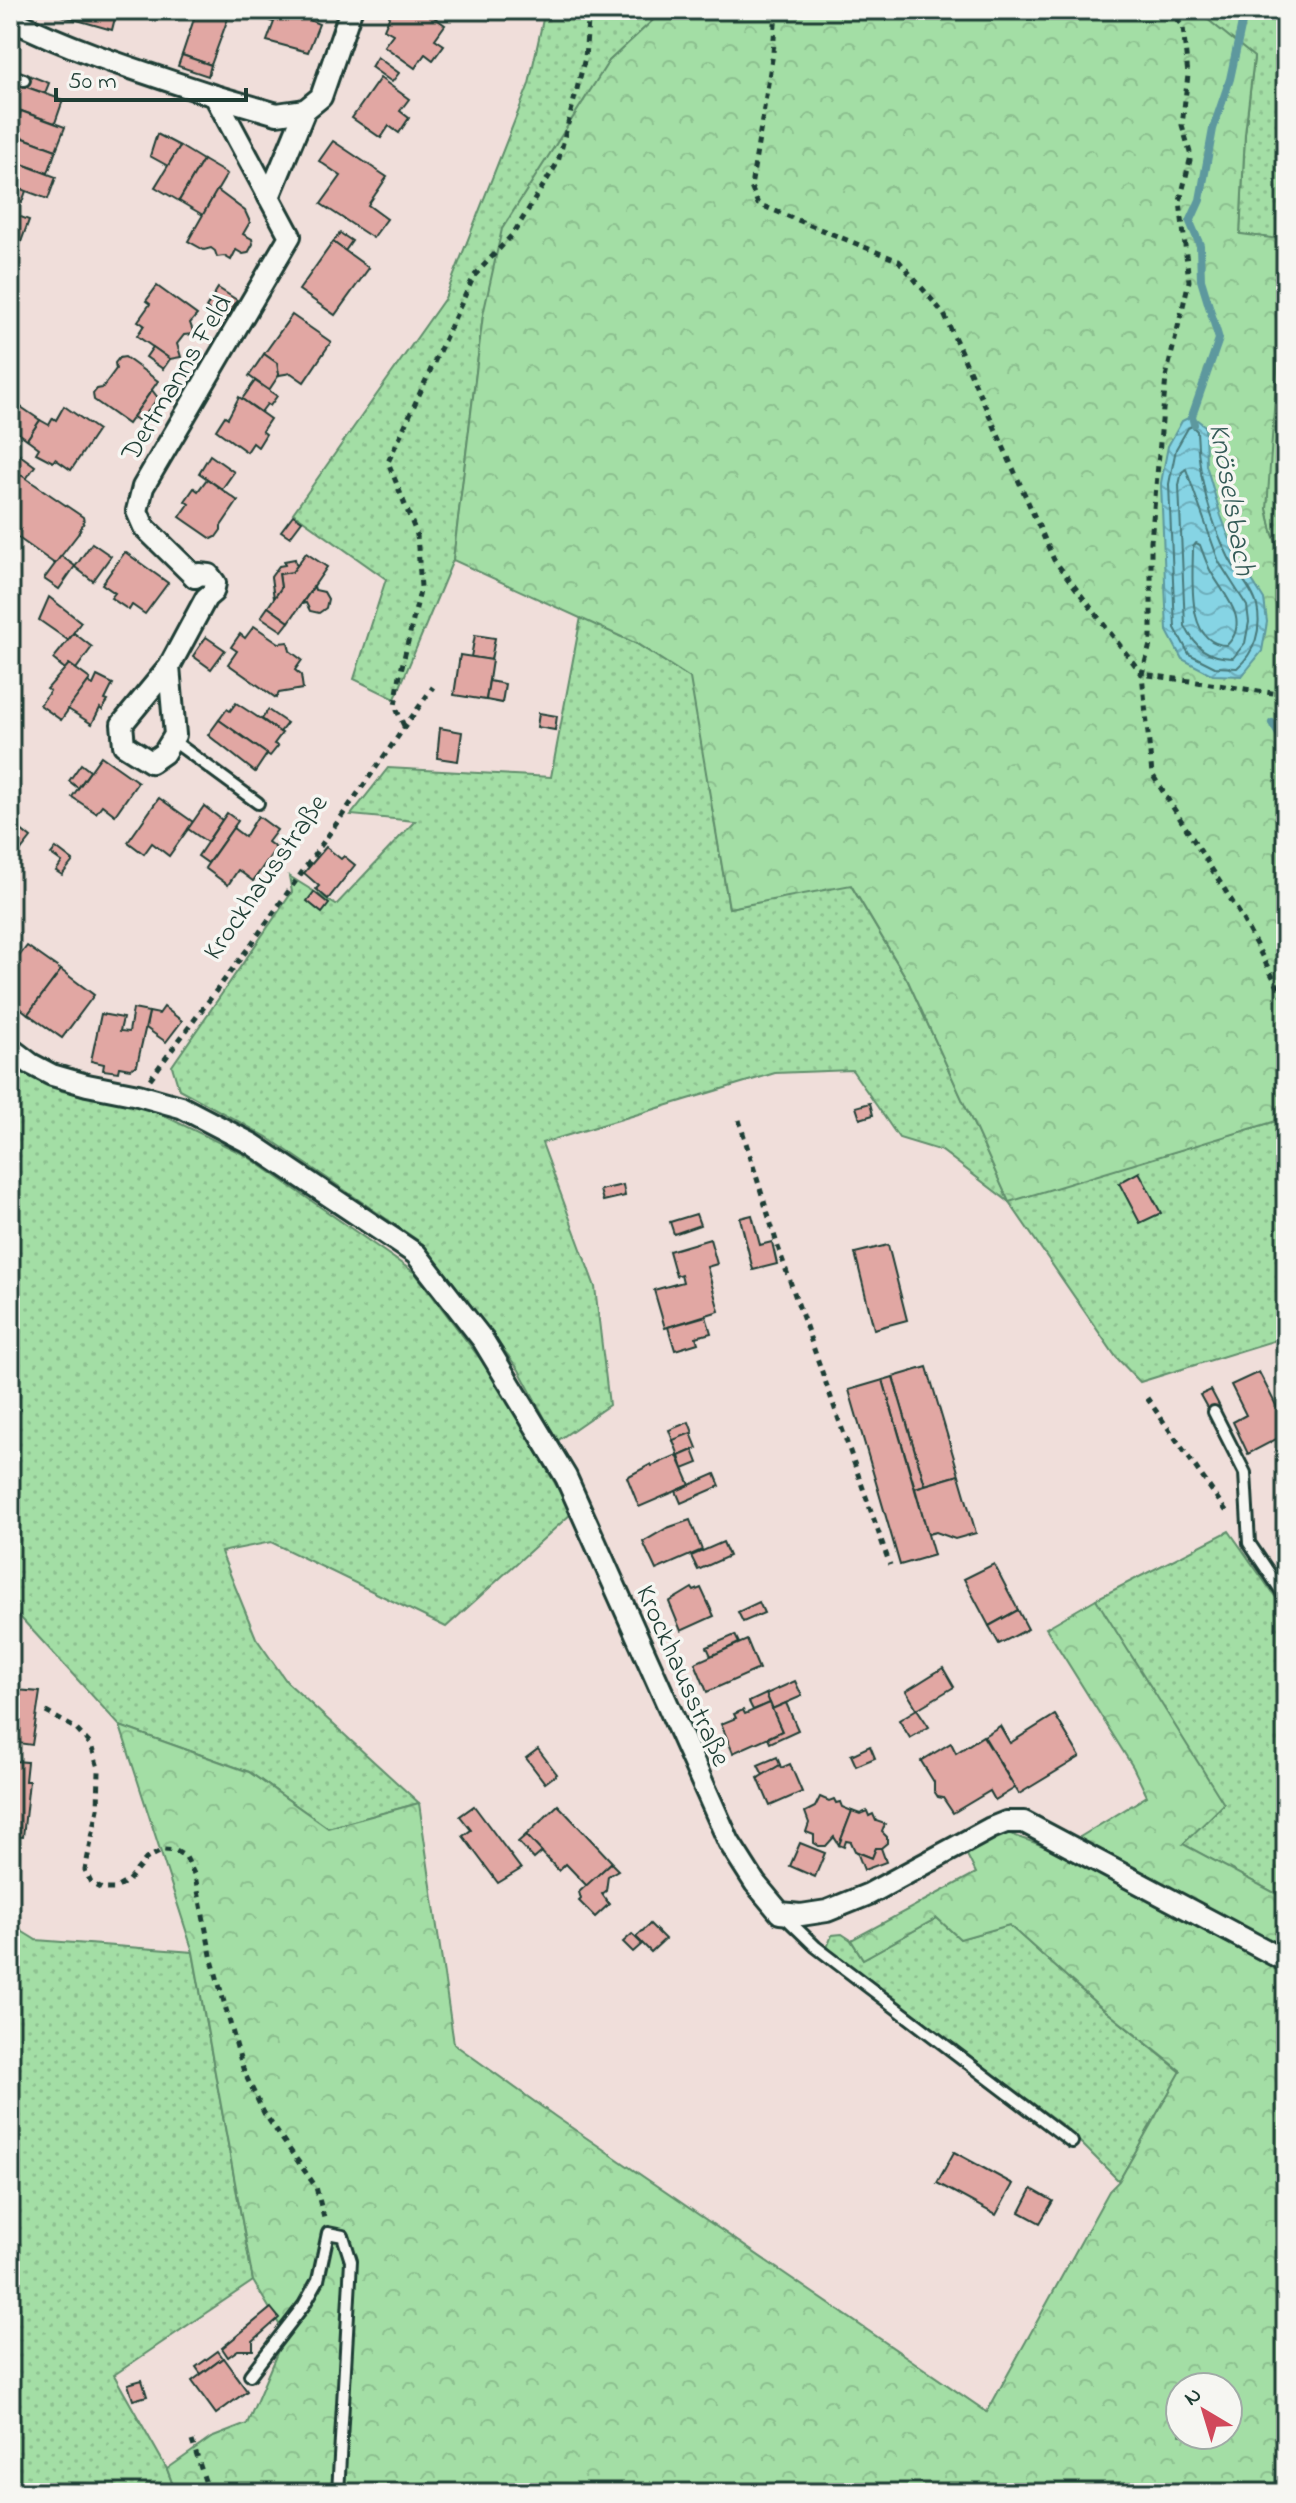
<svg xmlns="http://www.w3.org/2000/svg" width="1296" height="2503" viewBox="0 0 1296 2503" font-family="'Indie Flower',sans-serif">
<defs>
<pattern id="grass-dots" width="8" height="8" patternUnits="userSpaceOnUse" patternTransform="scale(2)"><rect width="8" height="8" fill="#a3dea5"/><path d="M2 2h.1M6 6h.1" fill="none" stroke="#8cbf8f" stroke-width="1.8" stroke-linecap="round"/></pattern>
<pattern id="forest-crowns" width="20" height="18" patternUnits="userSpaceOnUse" patternTransform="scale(2)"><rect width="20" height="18" fill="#a3dea5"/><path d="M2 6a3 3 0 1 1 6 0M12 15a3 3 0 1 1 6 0" fill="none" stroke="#8cbf8f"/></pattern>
<pattern id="water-waves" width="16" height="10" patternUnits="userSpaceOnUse" patternTransform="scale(2)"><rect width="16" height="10" fill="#86d4e4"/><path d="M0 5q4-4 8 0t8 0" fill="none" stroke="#6dadba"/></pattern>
</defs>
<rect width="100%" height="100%" fill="#f0deda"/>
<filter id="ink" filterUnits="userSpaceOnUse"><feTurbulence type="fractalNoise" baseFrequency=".0125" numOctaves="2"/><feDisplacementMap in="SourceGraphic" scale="16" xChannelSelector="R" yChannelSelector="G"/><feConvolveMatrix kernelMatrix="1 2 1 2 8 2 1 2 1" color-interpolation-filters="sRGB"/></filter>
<g filter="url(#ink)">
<!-- grass -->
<g fill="url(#grass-dots)" stroke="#618e6c" stroke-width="2">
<path d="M545,10H664L609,61L483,315L453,560L395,699L354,679L386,579L293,513L445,298L529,84Z"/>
<path d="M1196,10H1286V240L1240,234L1245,134L1254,58Z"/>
<path d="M1286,267V568L1272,532L1267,509L1269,457Z"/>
<path d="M581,617L637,644L691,678L729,908L850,884L908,981L1009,1201L1286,1118V1337L1140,1382L1116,1357L1009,1202L942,1151L899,1138L852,1070L775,1073L542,1143L595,1287L609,1405L557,1441L519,1370L423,1244L267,1137L179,1089L172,1066L292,892L289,876L336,905L415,821L351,815L388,768L551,777Z"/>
<path d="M10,1061L62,1091L144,1106L247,1156L415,1273L494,1377L572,1513L446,1627L271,1542L221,1552L256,1638L287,1682L419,1803L328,1828L249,1772L120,1726L10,1606Z"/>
<path d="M1229,1531L1286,1612V1899L1182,1844L1096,1599Z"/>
<path d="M937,1918L960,1939L1009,1925L1096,2003L1181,2072L1119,2181L1065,2127L829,1952L827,1948L832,1935L842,1934L851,1940L863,1959Z"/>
<path d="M10,1924L36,1940L193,1952L253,2281L114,2375L167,2469L176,2493H10Z"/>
</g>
<!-- forest -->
<g fill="url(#forest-crowns)" stroke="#618e6c" stroke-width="2" fill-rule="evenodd">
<path d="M664,10H1196L1254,57L1245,134L1240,234L1286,240L1267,509L1272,532L1286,568V1118L1009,1202L908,981L851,885L729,908L690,678L637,644L453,560L483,315L502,229L609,61Z"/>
<path d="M1096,1599L1224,1804L1183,1844L1286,1899V2493H176L167,2469L211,2438L247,2424L285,2334L253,2281L193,1952L120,1726L249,1772L328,1828L419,1803L454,2044L556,2117L987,2412L1109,2191L1119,2181L1181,2071L1096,2003L1009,1925L960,1939L937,1918L863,1959L851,1940L976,1873L966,1853L1005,1832L1057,1851L1147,1796L1133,1767L1046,1628ZM1180,2387H1228V2435H1180Z"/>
</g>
<!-- water -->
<path fill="url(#water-waves)" stroke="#5d989e" stroke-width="2" d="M1192,416L1205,426L1206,465L1221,516L1236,555L1264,599L1267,622L1262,651L1242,676L1213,675L1182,659L1167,631L1161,483L1168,446L1182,421Z"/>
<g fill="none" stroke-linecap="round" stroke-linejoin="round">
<!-- shore -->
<g stroke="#48797a" stroke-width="2">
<path d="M1192,426L1197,431C1198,475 1209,518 1229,558C1237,574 1253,589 1257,606C1262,630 1255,652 1237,668L1215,667L1189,654L1175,628L1169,484L1176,449L1188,428Z"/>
<path d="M1186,469L1219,562L1247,606L1249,622L1245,643L1233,658C1206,657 1196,648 1185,626L1179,485L1182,472Z"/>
<path d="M1196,543L1200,545C1203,553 1206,562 1210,570C1222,593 1252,620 1227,645C1185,645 1193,577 1193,547Z"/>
</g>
<!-- stream -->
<g stroke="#5d989e" stroke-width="8">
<path d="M1194,424L1192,416L1219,339L1201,280L1200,245L1190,222L1200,200L1213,129L1230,79L1242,23L1234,10"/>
<path d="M1272,723L1283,741L1286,766"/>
</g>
</g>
<!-- building -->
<g fill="#e1a7a3" stroke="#1f3d34" stroke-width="2">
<path d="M64,10H117L112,30L63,16Z"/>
<path d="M197,10H231L211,65L182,55Z"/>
<path d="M274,10H312L309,20L319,24L308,52L267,41L274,22L270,21Z"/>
<path d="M392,10H408L415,15L419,10H424L445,25L435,39L444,45L433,60L425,54L415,68L384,46L393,34L384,29Z"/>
<path d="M182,55L211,65L208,76L178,66Z"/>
<path d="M377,57L399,73L392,82L371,67Z"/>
<path d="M26,74L49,83L45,93L22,86Z"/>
<path d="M380,78L409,99L400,111L409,118L399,133L389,126L381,138L352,118Z"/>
<path d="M21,85L63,100L55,123L13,108Z"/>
<path d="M21,111L65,127L56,150L13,134Z"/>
<path d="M13,134L56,150L48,173L10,160Z"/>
<path d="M157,134L180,146L168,166L150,156Z"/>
<path d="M333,141L387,177L368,205L387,219L373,238L321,204L341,176L319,161Z"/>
<path d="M180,146L203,160L179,201L155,187Z"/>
<path d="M203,160L227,174L203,215L179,201Z"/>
<path d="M14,161L56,177L48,199L10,185V173Z"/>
<path d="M10,185L26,191L22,202L10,198Z"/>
<path d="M217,190L245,211L250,222L243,234L252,239L253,244L248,253L243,254L236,250L231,260L224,256L217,257L215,251L211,248L204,250L188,241Z"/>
<path d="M10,213L29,220L10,272Z"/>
<path d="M340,233L352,241L345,251L333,242Z"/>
<path d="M333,242L369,268L335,315L299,290Z"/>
<path d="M157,286L197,315L190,323L194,334L184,335L177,344L181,357L170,359L137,336L144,325L138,321L150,304L146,301Z"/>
<path d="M218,288L237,300L225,321L206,308Z"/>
<path d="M292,315L331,342L304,382L291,373L279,375L277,363L264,354Z"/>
<path d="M153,347L170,359L163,369L146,357Z"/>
<path d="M264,354L277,363L279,375L269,390L249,376Z"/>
<path d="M125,357L158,381L128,424L94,400L93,394L97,389L102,388L116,369L115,363L119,358Z"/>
<path d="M255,381L277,396L270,406L267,404L261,412L242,399Z"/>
<path d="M152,390L158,398L144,416L138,420L133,417Z"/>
<path d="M239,397L270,419L262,431L266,434L258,447L253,443L247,452L216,430L225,416L228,418Z"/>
<path d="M64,406L98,430L71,470L55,459L53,462L36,453L39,448L27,439L40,420L49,425L53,418L56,420Z"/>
<path d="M21,407L40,420L27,439L10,427Z"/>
<path d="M13,450L35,466L26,479L10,467V455Z"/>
<path d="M210,455L234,472L222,489L199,473Z"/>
<path d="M21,475L83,517L84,522L78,534L55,564L10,532V499L13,494L10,490Z"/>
<path d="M207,479L238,501L221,526V530L216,537L212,539L180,517L189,504L185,501L194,488L198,491Z"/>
<path d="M293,515L302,521L290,537L281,531Z"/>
<path d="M92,543L111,556L93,581L75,567Z"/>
<path d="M125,552L168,583L145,614L132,605L129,610L111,598L115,593L102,584Z"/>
<path d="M306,553L327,567L289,622L268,607L281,588L279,574L292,572Z"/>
<path d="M61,556L75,566L59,589L44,579Z"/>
<path d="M295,559L296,564L299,563L292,572L279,574L281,588L274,598L271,577L279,566L285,565L284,561Z"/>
<path d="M314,586L315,590L324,592L328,599L326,608L319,613L310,611L306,603L302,604Z"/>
<path d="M49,597L81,622L68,640L39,620Z"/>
<path d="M268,607L289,622L282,631L261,617Z"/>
<path d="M254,626L279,643L288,642L290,651L302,660L295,670L301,675L303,689L279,693L276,698L228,664L237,651L231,647L240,634L245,638Z"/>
<path d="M74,633L92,647L76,669L69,664L65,669L53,659Z"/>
<path d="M475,635L495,638L491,660L471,657Z"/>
<path d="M206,637L225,650L211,669L193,656Z"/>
<path d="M460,655L492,660L486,700L454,695Z"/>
<path d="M69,664L90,679L61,720L40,705L50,691L47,689Z"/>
<path d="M97,676L113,684L105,700L108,701L102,710L100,708L92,724L68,709L88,682L93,685Z"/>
<path d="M489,681L505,684L502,703L486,700Z"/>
<path d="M236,703L282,733L274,744L278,746L270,756L219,720L227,709L230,711Z"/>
<path d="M268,710L287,723L280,732L262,719Z"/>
<path d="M539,713L557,716L555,730L537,727Z"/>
<path d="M219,720L267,754L255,772L208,735Z"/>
<path d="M440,728L462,732L458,761L437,758Z"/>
<path d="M101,756L138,782L115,815L102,805L96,813L72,797Z"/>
<path d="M81,764L90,771L78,788L69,781Z"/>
<path d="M159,798L193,822L169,856L152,843L144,854L128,842Z"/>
<path d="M204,806L222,820L207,842L188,829Z"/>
<path d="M227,813L238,821L208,863L198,856Z"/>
<path d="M258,816L277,830L268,842L276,848L253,881L238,870L228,885L205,868L233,828L245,837Z"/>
<path d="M10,821L31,838L16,857L10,852Z"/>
<path d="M326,847L341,859L344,856L355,865L328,899L316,889L319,886L304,873Z"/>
<path d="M56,848L73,861L62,875L56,871L62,862L51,854Z"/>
<path d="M314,892L329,904L322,913L307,901Z"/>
<path d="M27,946L61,970L28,1014L10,1000V968Z"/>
<path d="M61,970L94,995L62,1038L28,1014Z"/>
<path d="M164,1007L182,1021L166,1042L146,1028L149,1012L159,1014Z"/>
<path d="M133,1009L149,1012L137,1065L130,1069L119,1067L118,1072L103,1070L104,1064L91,1061L101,1014L123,1018L120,1031L129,1032Z"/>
<path d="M870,1103L873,1115L860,1119L856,1107Z"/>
<path d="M1139,1172L1161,1213L1140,1223L1119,1183Z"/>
<path d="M623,1185L625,1196L603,1201L600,1190Z"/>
<path d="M696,1214L700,1225L674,1234L670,1222Z"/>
<path d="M752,1215L760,1245L772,1242L777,1264L753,1270L740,1218Z"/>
<path d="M710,1239L717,1264L707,1267L719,1311L665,1328L654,1290L683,1282L681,1274L676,1276L669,1251Z"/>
<path d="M888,1245L907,1320L874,1329L855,1253Z"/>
<path d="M706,1316L711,1333L696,1337L698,1343L675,1350L668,1327Z"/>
<path d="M927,1367L959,1475L925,1485L893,1377Z"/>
<path d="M1259,1372L1280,1413L1286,1409V1434L1248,1454L1233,1422L1246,1415L1231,1385Z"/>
<path d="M893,1377L925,1485L915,1488L883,1380Z"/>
<path d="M883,1380L934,1555L900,1565L849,1390Z"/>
<path d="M1211,1390L1220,1407L1210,1413L1200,1395Z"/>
<path d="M689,1422L693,1433L673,1441L669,1430Z"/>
<path d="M691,1433L697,1448L679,1456L673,1440Z"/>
<path d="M693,1450L698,1463L683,1469L679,1456Z"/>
<path d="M677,1455L690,1485L639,1507L627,1477L651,1464L652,1466Z"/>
<path d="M715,1474L720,1486L681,1503L676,1491Z"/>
<path d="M959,1475L976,1533L955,1539L936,1532L928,1534L915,1488Z"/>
<path d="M690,1520L702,1550L656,1570L643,1542L667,1528Z"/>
<path d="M723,1542L729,1556L698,1570L691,1556Z"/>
<path d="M994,1564L1018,1610L989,1626L964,1579Z"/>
<path d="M692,1588L694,1591L701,1588L714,1616L681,1631L669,1602Z"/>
<path d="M759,1602L764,1613L743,1622L738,1612Z"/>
<path d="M1018,1610L1028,1629L999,1644L989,1626Z"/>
<path d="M735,1635L739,1643L711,1656L707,1647Z"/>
<path d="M747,1640L759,1669L707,1692L695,1663Z"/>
<path d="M943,1668L954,1687L917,1709L906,1691Z"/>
<path d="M795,1681L802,1696L772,1709L766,1694Z"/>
<path d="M16,1690L40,1692L32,1745L10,1742Z"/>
<path d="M766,1694L770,1703L753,1710L749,1702Z"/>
<path d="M770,1703L782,1731L733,1753L721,1724L736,1718L734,1714L743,1710L745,1714Z"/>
<path d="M786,1703L798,1730L770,1743L768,1738L782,1731L772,1709Z"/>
<path d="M917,1709L929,1727L910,1738L899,1720Z"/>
<path d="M1055,1715L1080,1757L1019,1794L984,1736L1000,1726L1010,1743Z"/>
<path d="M983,1736L1015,1788L995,1800L990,1791L953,1813L943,1798L938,1797L934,1791V1782L921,1761L951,1743L956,1753Z"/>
<path d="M10,1742L17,1743L15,1761L27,1762L25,1781H29L23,1837L10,1836Z"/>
<path d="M870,1746L875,1758L856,1766L851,1755Z"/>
<path d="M538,1749L557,1774L545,1783L526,1758Z"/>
<path d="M777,1757L780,1765L763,1775L758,1765Z"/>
<path d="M790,1764L802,1792L770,1806L758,1778L780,1765L781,1768Z"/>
<path d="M820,1797L829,1801L834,1799L836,1803L840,1802L842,1807L852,1811L839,1845L834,1837L826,1846H819L814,1843V1835L806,1832L809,1823L805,1812L815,1807Z"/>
<path d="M558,1805L612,1862L587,1886L566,1864L559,1871L526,1835Z"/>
<path d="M474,1806L521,1869L498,1883L463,1836L471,1830L460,1816Z"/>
<path d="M852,1811L860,1814L867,1811L869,1816L873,1814L876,1821L885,1824L882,1832L887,1837V1843L881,1848H876L872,1858L855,1851L851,1842L846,1841L844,1847L839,1845Z"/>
<path d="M526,1835L542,1852L534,1859L518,1842Z"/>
<path d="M800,1843L825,1853L815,1877L790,1866Z"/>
<path d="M876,1848H881L886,1862L864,1870L857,1852L872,1858Z"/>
<path d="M611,1863L618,1870L608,1876L606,1891L602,1894L609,1904L595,1917L579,1901L581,1899L579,1892Z"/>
<path d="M650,1924L665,1939L651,1952L636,1937Z"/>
<path d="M632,1934L642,1944L633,1952L623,1942Z"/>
<path d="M954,2152L1013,2184L996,2215L937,2183Z"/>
<path d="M1032,2189L1053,2201L1040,2223L1020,2212Z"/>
<path d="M271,2308L279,2318L253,2341V2350H238L228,2357L222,2348Z"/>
<path d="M218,2351L223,2358L201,2374L196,2367Z"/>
<path d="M223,2358L247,2391L216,2414L192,2381Z"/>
<path d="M142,2380L147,2396L133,2400L128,2384Z"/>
</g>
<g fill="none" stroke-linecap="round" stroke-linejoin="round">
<!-- lane casing -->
<g stroke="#1f3d34" stroke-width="16">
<g id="lane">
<path d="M10,75L24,80"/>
<path d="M172,740L258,803"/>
<path d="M1214,1412L1245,1473L1249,1543L1286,1598"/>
<path d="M785,1917L816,1947L1072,2142"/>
<path d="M250,2375L304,2305L318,2280L328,2233L343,2236L351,2261L338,2493"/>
</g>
</g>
<!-- street casing -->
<g stroke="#1f3d34" stroke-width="26">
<g id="street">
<path d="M10,19C76,52 146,73 215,96L290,236L143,487L137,511L144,527L195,577"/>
<path d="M215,96L277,114L305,110"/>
<path d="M269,197L305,110L321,97L351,10"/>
<path d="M169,667L175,735L164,753L151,762L124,745L122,724L169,667L206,598L213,592L215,583L209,575L199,574L195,577"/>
<path d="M10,1048L31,1064L52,1075L87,1085L138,1095L181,1107L252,1144L416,1254L483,1340L566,1477L729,1842L755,1883L780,1913L801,1915L827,1911L869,1894L991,1828L1006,1822H1024L1286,1961"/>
</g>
</g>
<!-- path -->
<g stroke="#1f3d34" stroke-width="5" stroke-dasharray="6 6" stroke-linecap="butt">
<path d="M776,10L773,53L751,187L758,204L899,261L944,314L1054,560L1142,674L1152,774L1240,914L1286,1002"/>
<path d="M1169,10L1183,27L1188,75L1182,125L1191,156L1180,201L1189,281L1166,377L1151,541V641L1142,674L1286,695"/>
<path d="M404,726L395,706L400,675L421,587L417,535L388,462L474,276L513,234L558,162L585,58L589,10"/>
<path d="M150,1079L252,943L433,687"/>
<path d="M739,1120L778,1247L890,1565"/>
<path d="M1147,1398L1229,1515"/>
<path d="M46,1712L75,1728L91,1745L99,1771L98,1809L85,1870L91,1883L102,1889H114L128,1881L146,1859L163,1850L176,1851L186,1857L195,1876L212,1960L244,2072L264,2113L316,2187L324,2218"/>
<path d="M192,2441L209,2493"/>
</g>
<!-- lane -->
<use href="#lane" stroke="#f6f6f2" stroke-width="10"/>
<!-- street -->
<use href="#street" stroke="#f6f6f2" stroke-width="20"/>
</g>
</g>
<g text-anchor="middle" stroke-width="7" stroke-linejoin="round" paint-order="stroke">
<!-- street labels -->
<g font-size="28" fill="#1f3d34" stroke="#f6f6f2">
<text transform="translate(175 377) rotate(-59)" y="10">Dertmanns Feld</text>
<text transform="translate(264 876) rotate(-55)" y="10">Krockhausstraße</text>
<text transform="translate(685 1675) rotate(66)" y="10">Krockhausstraße</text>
</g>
<!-- water labels -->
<g font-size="30" font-style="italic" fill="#345b57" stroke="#f6f6f2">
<text transform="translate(1233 499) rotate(80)" y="10">Knöselsbach</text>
</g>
</g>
<!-- margin -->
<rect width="1296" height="2503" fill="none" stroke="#f6f6f2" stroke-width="40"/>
<rect x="20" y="20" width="1256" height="2463" fill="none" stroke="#1f3d34" stroke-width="3" filter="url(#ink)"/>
<!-- north arrow -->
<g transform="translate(1204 2411) rotate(322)"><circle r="38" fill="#f6f6f2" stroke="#a0aca6" stroke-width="2"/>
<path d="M0-6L14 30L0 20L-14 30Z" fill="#d1495b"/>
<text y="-12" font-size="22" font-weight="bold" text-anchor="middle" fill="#1f3d34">N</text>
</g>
<!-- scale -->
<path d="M56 88v12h190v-12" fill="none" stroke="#1f3d34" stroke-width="4"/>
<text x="68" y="88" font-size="24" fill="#1f3d34" stroke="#f6f6f2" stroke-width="6" paint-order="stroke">50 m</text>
</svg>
